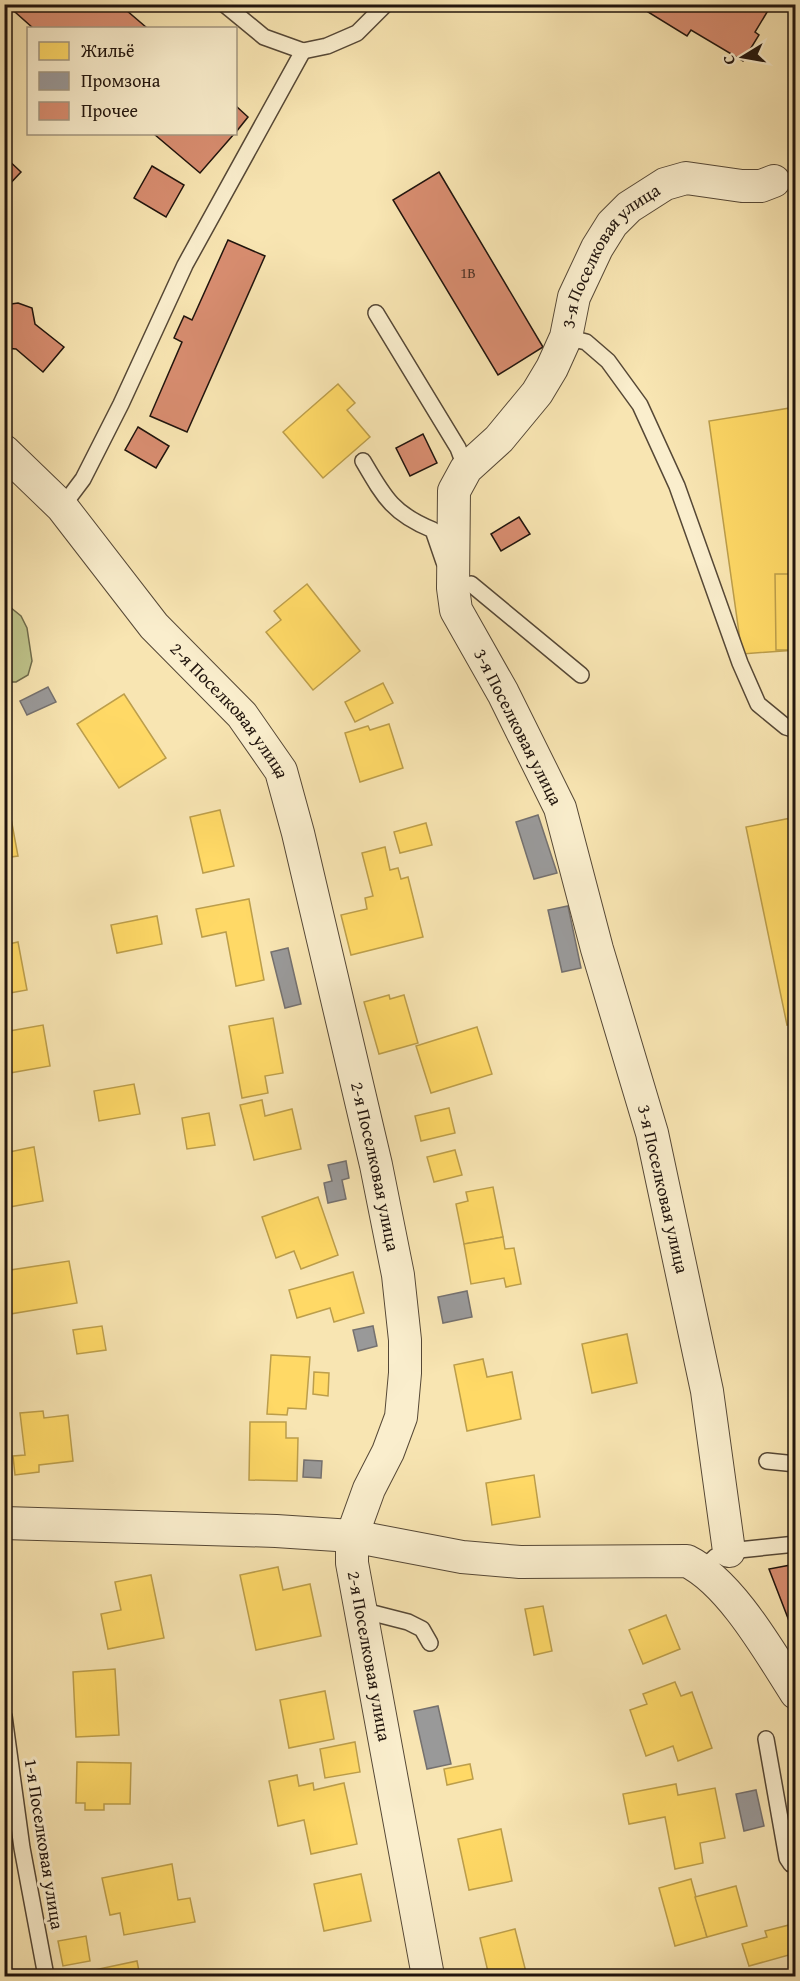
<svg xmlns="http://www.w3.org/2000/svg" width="800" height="1981" viewBox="0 0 800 1981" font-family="'Gentium Book Plus',serif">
<rect width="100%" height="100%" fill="#f8e5b2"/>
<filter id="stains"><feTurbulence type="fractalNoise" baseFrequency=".00333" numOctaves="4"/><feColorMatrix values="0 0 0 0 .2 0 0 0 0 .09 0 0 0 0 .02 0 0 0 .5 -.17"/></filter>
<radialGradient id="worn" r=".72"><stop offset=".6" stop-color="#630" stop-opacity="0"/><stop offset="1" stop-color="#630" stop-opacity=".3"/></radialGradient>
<!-- green -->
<path fill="#bfc48b" stroke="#706c4c" stroke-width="1.5" d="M5,603L21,616L27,628L32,661L28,675L16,682H5Z"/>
<!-- homes -->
<g fill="#ffd966" stroke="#bc9e4b" stroke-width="1.5">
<path d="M338,384L355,403L347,410L370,437L323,478L283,432Z"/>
<path d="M796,407V650L742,654L709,421Z"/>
<path d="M775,574H796V650H776Z"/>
<path d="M307,584L360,651L313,690L266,632L281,620L274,611Z"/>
<path d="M383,683L393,703L355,722L345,702Z"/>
<path d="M124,694L166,758L119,788L77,724Z"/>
<path d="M389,724L403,768L360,782L345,733L368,726L370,730Z"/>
<path d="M4,802H8L18,856L4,858Z"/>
<path d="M220,810L234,866L203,873L190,817Z"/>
<path d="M796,817V1023L787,1025L746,827Z"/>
<path d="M426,823L432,845L400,853L394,832Z"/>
<path d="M385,847L390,870L398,868L401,879L408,877L423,937L351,955L341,915L367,909L365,898L373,896L362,853Z"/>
<path d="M249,899L264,980L236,986L226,932L202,937L196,909Z"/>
<path d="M157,916L162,944L117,953L111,925Z"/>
<path d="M18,942L27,990L4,994V945Z"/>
<path d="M389,995L390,999L404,995L418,1043L379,1054L364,1002Z"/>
<path d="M273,1018L283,1073L265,1076L268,1093L242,1098L229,1026Z"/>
<path d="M43,1025L50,1066L4,1074V1032Z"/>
<path d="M477,1027L492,1074L431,1093L416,1046Z"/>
<path d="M134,1084L140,1114L99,1121L94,1091Z"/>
<path d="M262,1100L265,1116L292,1109L301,1149L254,1160L240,1105Z"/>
<path d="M449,1108L455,1133L421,1141L415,1116Z"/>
<path d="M209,1113L215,1145L187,1149L182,1118Z"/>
<path d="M34,1147L43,1201L4,1208V1153Z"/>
<path d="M455,1150L462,1175L434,1182L427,1157Z"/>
<path d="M493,1187L503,1237L464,1244L456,1204L468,1201L466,1192Z"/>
<path d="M318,1197L338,1255L301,1269L294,1251L276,1258L262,1217Z"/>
<path d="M503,1237L505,1249L514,1248L521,1284L506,1287L504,1278L471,1284L464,1244Z"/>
<path d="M69,1261L77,1303L4,1315V1271Z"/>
<path d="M353,1272L364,1313L334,1322L330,1308L297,1318L289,1290Z"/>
<path d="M102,1326L106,1350L77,1354L73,1330Z"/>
<path d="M627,1334L637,1383L592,1393L582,1344Z"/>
<path d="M271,1355L310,1357L306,1409L288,1408L287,1415L267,1414Z"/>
<path d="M483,1359L487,1377L512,1372L521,1419L467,1431L454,1365Z"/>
<path d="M314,1372L329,1373L328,1396L313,1394Z"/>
<path d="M43,1411L44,1418L68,1415L73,1461L39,1465V1472L15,1475L13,1456L25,1455L20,1413Z"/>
<path d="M250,1422H286V1438H298L297,1481L249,1480Z"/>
<path d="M534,1475L540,1517L492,1525L486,1483Z"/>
<path d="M278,1567L283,1590L310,1584L321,1636L256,1650L240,1575Z"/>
<path d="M151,1575L164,1638L108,1649L101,1614L121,1610L115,1582Z"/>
<path d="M543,1606L552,1651L534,1655L525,1609Z"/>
<path d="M666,1615L680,1649L643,1664L629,1630Z"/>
<path d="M115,1669L119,1735L76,1737L73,1672Z"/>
<path d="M675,1682L681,1696L692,1692L712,1748L678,1761L673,1746L646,1756L630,1710L647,1704L643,1694Z"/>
<path d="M325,1691L334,1739L289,1748L280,1700Z"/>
<path d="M355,1742L360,1772L325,1778L320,1749Z"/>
<path d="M77,1762L131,1763L130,1804H104V1810H85V1803H76Z"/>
<path d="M470,1764L473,1779L447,1785L444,1769Z"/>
<path d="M297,1775L299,1786L313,1783L314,1790L344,1783L357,1844L311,1854L304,1820L278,1826L269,1781Z"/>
<path d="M676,1784L678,1795L715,1788L725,1838L700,1843L703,1863L675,1869L665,1817L629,1824L623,1794Z"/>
<path d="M501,1829L512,1881L469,1890L458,1839Z"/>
<path d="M172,1864L178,1900L190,1898L195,1922L124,1935L120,1913L110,1915L102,1878Z"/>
<path d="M361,1874L371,1921L324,1931L314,1884Z"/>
<path d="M691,1879L707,1937L675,1946L659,1888Z"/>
<path d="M736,1886L747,1926L707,1937L695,1897Z"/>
<path d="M4,1902L10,1933L4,1934Z"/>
<path d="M789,1925L796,1953L749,1966L742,1944L767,1937L765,1931Z"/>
<path d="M515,1929L527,1976H489L480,1938Z"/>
<path d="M86,1936L90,1961L63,1966L58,1941Z"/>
<path d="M137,1961L140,1976H95L94,1970Z"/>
</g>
<!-- industry -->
<g fill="#999" stroke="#75716f" stroke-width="1.5">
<path d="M48,687L56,702L27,715L20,701Z"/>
<path d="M538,815L557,873L534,879L516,822Z"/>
<path d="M568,906L581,968L562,972L548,910Z"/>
<path d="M288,948L301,1004L285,1008L271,952Z"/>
<path d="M346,1161L349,1178L342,1180L346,1199L328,1203L324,1183L332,1181L328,1165Z"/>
<path d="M467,1291L472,1317L443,1323L438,1297Z"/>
<path d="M373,1326L377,1346L358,1351L353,1330Z"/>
<path d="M304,1460L322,1461L321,1478L303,1477Z"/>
<path d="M438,1706L451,1764L427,1769L414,1711Z"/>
<path d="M756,1790L764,1826L744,1831L736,1794Z"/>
<path d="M796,1818V1843L785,1823Z"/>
<path d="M4,1821L11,1851L4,1852Z"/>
</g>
<!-- building -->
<g fill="#d88d70" stroke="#20140d" stroke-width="1.5">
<path d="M6,4H119L147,28H33Z"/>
<path d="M635,4H772L755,32L759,35L743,61L691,30L687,36Z"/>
<path d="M236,106L248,117L236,132Z"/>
<path d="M154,134H234L200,173Z"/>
<path d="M4,156L21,172L4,190Z"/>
<path d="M152,166L184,185L166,217L134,198Z"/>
<path d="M439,172L543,347L498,375L393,200Z"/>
<path d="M228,240L265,256L187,432L150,416L182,342L174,338L184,316L192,320Z"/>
<path d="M18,303L32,308L35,324L64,347L43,372L16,349L4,348V305Z"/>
<path d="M138,427L169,446L156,468L125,450Z"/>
<path d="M423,434L437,463L410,476L396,448Z"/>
<path d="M519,517L530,534L501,551L491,534Z"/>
<path d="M796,1564V1639L769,1569Z"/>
</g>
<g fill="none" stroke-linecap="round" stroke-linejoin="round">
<!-- service casing -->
<g stroke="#564836" stroke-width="18">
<g id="service">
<path d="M224,4L264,37L303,51L327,46L357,33L386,4"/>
<path d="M376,313L458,448L466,469"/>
<path d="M566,337L586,342L608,361L640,405L677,486L740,663L758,704L786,727L796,730"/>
<path d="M363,461C384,497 393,514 433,530L444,562"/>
<path d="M62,507L83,479L121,404L185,265L303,51"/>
<path d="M452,585L453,588L471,584L581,675"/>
<path d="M767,1461L796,1464"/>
<path d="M702,1569L715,1557L729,1551L796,1544"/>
<path d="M361,1610L408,1622L422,1629L430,1643"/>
<path d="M4,1716L22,1848L46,1976"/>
<path d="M766,1739L787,1858L791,1864L796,1865"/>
</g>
</g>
<!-- minor casing -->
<g stroke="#564836" stroke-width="34">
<g id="minor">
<path id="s1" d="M4,451L62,507L154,626L242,715L281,771L298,833L376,1165L398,1275L405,1340V1373L401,1417L388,1452L369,1489L352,1536V1563L428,1976"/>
<path d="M4,1523L276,1531L352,1536L462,1557L520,1562L687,1561C731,1583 769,1651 796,1693"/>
<path id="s2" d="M729,1551L707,1391L652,1133L597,949L560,808L503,693L456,610L453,588L454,491L466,469L499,439L537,393L552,368L566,337L574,297L597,248L612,224L629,207L665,184L686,178L742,186H761L774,181"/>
</g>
</g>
<!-- service -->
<use href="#service" stroke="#faeecd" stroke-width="15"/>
<!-- minor -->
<use href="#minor" stroke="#faeecd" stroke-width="32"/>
</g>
<g text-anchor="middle" stroke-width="6" stroke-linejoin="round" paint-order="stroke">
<!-- number labels -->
<g font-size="15" fill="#4e3226">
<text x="468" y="278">1В</text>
</g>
<!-- street labels -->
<g font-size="18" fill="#20140d" stroke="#faeecd">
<text dy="6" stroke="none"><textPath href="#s2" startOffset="1394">3-я Поселковая улица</textPath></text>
<text dy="6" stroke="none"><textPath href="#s1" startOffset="345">2-я Поселковая улица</textPath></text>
<text transform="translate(518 727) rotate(63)" y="6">3-я Поселковая улица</text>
<text dy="6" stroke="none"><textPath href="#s1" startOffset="831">2-я Поселковая улица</textPath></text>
<text transform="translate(663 1189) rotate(77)" y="6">3-я Поселковая улица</text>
<text dy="6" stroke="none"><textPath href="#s1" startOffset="1335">2-я Поселковая улица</textPath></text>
<text transform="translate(44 1844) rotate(81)" y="6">1-я Поселковая улица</text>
</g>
</g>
<!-- margin -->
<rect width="800" height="1981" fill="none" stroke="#f8e5b2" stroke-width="24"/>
<rect x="6" y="6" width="788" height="1969" fill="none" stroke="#20140d" stroke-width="3"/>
<rect x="12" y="12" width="776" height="1957" fill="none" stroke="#20140d" stroke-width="1.5"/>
<!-- legend -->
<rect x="27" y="27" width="210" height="108" fill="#faeecd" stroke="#a39780" stroke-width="1.5"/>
<rect x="39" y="42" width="30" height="18" fill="#ffd966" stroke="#a39780" stroke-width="1.5"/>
<text x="81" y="57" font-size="18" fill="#20140d">Жильё</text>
<rect x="39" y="72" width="30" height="18" fill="#999999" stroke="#a39780" stroke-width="1.5"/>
<text x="81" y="87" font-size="18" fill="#20140d">Промзона</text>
<rect x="39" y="102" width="30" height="18" fill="#d88d70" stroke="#a39780" stroke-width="1.5"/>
<text x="81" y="117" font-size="18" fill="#20140d">Прочее</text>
<!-- north arrow -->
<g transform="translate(743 57) rotate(259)" stroke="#faeecd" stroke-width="4.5" paint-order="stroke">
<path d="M0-4.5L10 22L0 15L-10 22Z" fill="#20140d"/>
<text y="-9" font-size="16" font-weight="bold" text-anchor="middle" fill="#20140d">С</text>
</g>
<rect width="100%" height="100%" filter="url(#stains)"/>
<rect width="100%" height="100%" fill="url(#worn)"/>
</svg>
